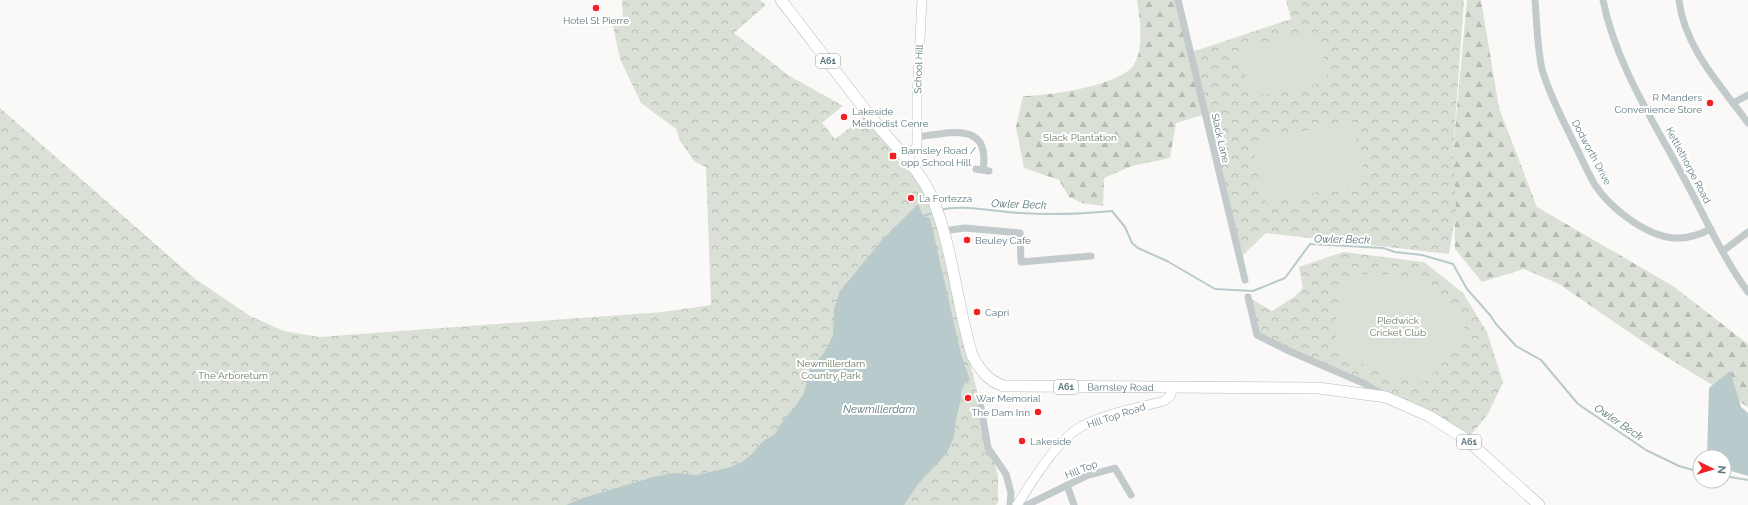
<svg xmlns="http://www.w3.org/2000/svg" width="1748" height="505" viewBox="0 0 1748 505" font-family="Raleway,sans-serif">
<defs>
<pattern id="forest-firs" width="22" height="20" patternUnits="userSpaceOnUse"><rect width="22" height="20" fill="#dbe0d6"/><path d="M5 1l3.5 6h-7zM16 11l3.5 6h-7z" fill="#b5bab3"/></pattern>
<pattern id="park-crowns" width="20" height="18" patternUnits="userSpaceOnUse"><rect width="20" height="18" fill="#dbe0d6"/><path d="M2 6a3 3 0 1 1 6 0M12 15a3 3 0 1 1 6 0" fill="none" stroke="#b5bab3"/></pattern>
</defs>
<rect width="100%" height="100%" fill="#faf9f7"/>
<!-- forest -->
<g fill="url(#forest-firs)">
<path d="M1137,0H1178L1205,114L1176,123L1170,158L1132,166L1104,178L1103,206L1082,203L1069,197L1059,180L1024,168L1016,127L1023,96C1047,96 1118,86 1133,66C1145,48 1140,20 1137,0Z"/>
<path d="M1467,0H1481L1499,108L1537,207L1673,286L1748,344V407L1652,348L1559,284L1524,269L1482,282L1455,249L1453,151Z"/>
</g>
<!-- park -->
<g fill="url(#park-crowns)">
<path d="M622,0H760L766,5L734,33L788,75L843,106L822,123L835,139L869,113L894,143L893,156L927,189L998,476V501L996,505H0V108L194,278L250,316L284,331L319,337L663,312L711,305L706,167L695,162L680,141L676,129L641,103L620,59L612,21H623Z"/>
<path d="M1286,0H1464L1453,151L1456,210L1449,254L1266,233L1240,258L1192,52L1291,19Z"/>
<path d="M1343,252L1424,262L1463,293L1487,332L1503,382L1488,414L1467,440L1429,416L1257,335L1248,297L1272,311L1294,297L1303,288L1299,267Z"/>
</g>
<!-- pitch -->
<g fill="#dbe0d6">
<path d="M1318,32L1328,82L1250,97L1240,48Z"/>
<path d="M1352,120L1366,181L1266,204L1252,143Z"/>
<path d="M1355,274C1408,273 1436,280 1465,326C1459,350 1440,366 1423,383H1415L1348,359L1338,350C1334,337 1336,294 1343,282C1346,277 1349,275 1355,274Z"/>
</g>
<!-- water -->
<g fill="#b8cacb">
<path d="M918,204L923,216L930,218L961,354L970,380L965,383L961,392V399L956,419L954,436L947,453L918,484L904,505H566L580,499L653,477L674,473L697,475L731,467L742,462L753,453L762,442L775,434L784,419L795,407L804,393L810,369L824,353L833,335L834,309L840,291L882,240Z"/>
<path d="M1730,371L1741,407L1748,413V476L1724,469V457H1707L1709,388Z"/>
</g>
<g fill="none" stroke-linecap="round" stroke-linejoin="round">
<!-- stream -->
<g stroke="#b8cacb" stroke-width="2">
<path d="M941,210C962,204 998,212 1020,213C1050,215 1082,214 1112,211L1125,227L1132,243L1138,248L1167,261L1215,289L1253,291L1285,278L1310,244L1383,248L1395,252L1422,255L1453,264L1467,289L1490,315L1496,324L1516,346L1541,360L1578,404L1646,450L1679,466L1700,472"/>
<path d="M923,216L933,213"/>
<path d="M1724,476L1748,480"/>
</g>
<!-- secondary casing -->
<g stroke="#b5bec1" stroke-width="10">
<g id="secondary">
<path d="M907,159L917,146V97L922,0"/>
<path d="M1017,505C1033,480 1057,440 1082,426C1107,413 1137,408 1164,401L1171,395L1172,387"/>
</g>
</g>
<!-- primary casing -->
<g stroke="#b4bcbf" stroke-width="12">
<g id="primary">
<path id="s1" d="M781,0C812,40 843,82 875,122C895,147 922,171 934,202C953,251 957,305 972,355C980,370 988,381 1004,386L1318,388L1386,397L1429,416L1467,440L1539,505"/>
</g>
</g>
<!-- street -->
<g stroke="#c2cacc" stroke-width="7">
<path d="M1178,0L1245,280"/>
<path d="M1535,0C1537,23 1537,47 1542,69C1549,94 1561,116 1572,139C1580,154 1586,170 1595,185C1610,208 1646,236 1674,238C1688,239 1699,235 1711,229"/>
<path d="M1603,0C1616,65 1654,122 1685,180C1705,217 1723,258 1748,292"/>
<path d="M1679,0C1684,47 1721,86 1748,123"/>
<path d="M1733,103L1748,95"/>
<path d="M917,137C948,133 991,120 983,170"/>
<path d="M976,169L989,171"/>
<path d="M943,231L965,228L1020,233L1021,262L1091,256"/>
<path d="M1723,251L1748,232"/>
<path d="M1248,297L1257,335L1289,351L1363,383L1382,394"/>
<path d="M981,407L988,448L1006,474L1011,493L1010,505"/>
<path d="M1067,485L1074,505"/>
<path d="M1027,505L1086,476L1115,468L1131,495"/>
</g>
<!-- secondary -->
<use href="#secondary" stroke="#fff" stroke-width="9"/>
<!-- primary -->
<use href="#primary" stroke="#fff" stroke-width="11"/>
</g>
<!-- markers -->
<g fill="#f12022" stroke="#fff" stroke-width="1.5">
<circle cx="596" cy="8" r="4"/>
<circle cx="1710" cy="103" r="4"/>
<circle cx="844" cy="117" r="4"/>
<rect x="889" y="152" width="8" height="8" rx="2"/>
<circle cx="911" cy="198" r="4"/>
<circle cx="967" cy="240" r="4"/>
<circle cx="977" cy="312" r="4"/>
<circle cx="968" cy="398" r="4"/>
<circle cx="1038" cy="412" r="4"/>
<circle cx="1022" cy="441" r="4"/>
</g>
<g text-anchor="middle" stroke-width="4" stroke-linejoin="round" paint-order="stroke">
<!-- shield labels -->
<g fill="#fff" stroke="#8ea0a5" stroke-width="1">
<rect x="816" y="54" width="24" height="14" rx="3"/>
<rect x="1054" y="380" width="24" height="14" rx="3"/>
<rect x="1457" y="435" width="24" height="14" rx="3"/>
</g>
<g font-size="9" font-weight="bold" fill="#5e787f">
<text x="828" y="64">A61</text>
<text x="1066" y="390">A61</text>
<text x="1469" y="445">A61</text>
</g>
<!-- poi labels -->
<g font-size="10" fill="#5e787f" stroke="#fff" text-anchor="start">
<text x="596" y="24" text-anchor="middle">Hotel St Pierre</text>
<text x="1702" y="101" text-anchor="end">R Manders<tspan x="1702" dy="12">Convenience Store</tspan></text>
<text x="852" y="115">Lakeside<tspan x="852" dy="12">Methodist Cenre</tspan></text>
<text x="901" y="154">Barnsley Road /<tspan x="901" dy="12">opp School Hill</tspan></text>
<text x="919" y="202">La Fortezza</text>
<text x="975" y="244">Beuley Cafe</text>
<text x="985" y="316">Capri</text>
<text x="976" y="402">War Memorial</text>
<text x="1030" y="416" text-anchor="end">The Dam Inn</text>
<text x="1030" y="445">Lakeside</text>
</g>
<!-- street labels -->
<g font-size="10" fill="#5e787f" stroke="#fff">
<text transform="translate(918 69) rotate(-88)" y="4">School Hill</text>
<text transform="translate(1221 138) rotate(77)" y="4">Slack Lane</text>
<text transform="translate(1592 152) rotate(62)" y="4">Dodworth Drive</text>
<text transform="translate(1689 165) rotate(62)" y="4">Kettlethorpe Road</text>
<text dy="4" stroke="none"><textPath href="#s1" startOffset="574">Barnsley Road</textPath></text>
<text transform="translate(1116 415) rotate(-18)" y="4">Hill Top Road</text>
<text transform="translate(1081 469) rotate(-21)" y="4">Hill Top</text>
</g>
<!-- park labels -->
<g font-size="10" fill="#6d7b62" stroke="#fff">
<text x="1080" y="141">Slack Plantation</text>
<text x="1398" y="324">Pledwick<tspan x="1398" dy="12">Cricket Club</tspan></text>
<text x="831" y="367">Newmillerdam<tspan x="831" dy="12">Country Park</tspan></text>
<text x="233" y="379">The Arboretum</text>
</g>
<!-- water labels -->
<g font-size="11" font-style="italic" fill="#587676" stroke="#fff">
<text transform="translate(1019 204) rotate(2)" y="4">Owler Beck</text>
<text transform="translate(1342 239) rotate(1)" y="4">Owler Beck</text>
<text x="879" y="413">Newmillerdam</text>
<text transform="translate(1619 422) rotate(34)" y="4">Owler Beck</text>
</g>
</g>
<!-- north arrow -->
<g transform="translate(1712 469) rotate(95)"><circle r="19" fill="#ffffff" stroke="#bfc9cc"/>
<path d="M0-3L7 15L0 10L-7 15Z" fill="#f12022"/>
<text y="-6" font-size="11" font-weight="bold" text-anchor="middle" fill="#5e787f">N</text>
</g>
</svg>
